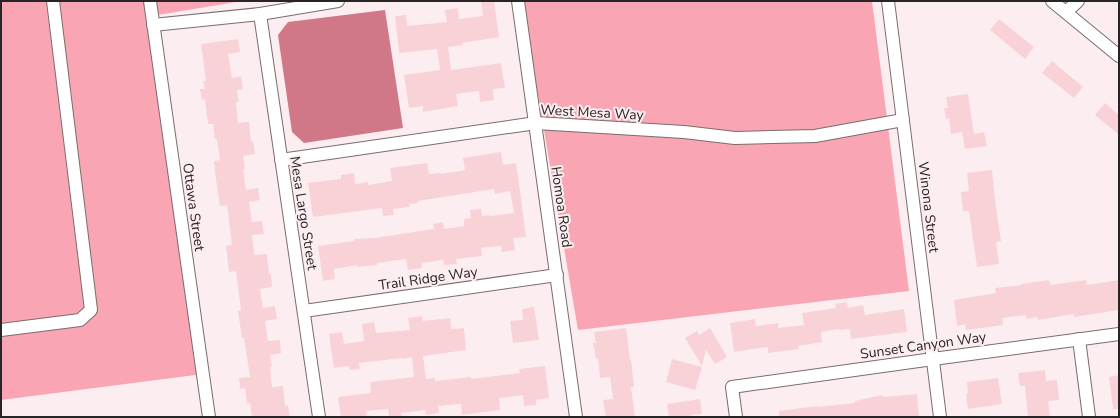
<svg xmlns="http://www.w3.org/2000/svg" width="1120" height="418" viewBox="0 0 1120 418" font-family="'Nunito Sans',sans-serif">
<rect width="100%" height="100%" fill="#fceef0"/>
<!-- green -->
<g fill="#f9a5b3">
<path d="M1,1H242L158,15L203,374L1,400Z"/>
<path d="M522,1H872L909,291L578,330Z"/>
</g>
<!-- water -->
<path fill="#d17888" d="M385,10L403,128L304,143L292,132L278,35L288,22Z"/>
<!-- building -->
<g fill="#f9d2d7">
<path d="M481,1H494L499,37L462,43L463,45L448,47L451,70L501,63L505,88L493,89L494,100L480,102L479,91L456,94L458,106L423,112V106L409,108L404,75L440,70L437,49L399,53L395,16L406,15L407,26L447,22L445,10L458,8L459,19L483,16Z"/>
<path d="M999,19L1034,47L1025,59L990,30Z"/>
<path d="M238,39L240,52L228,54L232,78L241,76L243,89L237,90L239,102H236L238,123L249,122L251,142L253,141L255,154L243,156L245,169H243L246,190L258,188L260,200L249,202L252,222L262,221L264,234L252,235L254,255L267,254L269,274H271L272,287L260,289L263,308L275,306L277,319L265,321L268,341L280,340L281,353L270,355L272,367H270L272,387L283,386L285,406L288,405L290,417H252L250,403L247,404L245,388L240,389L239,378L250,377L244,338H242L238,311H241L236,271L229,272L226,246L232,245L227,205L220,206L216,180L214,161L220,160L217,139H215L213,124H208L205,99L202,100L200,89H205L203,81H206L201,44Z"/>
<path d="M1052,61L1083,87L1074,98L1042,73Z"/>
<path d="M968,94L974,134L984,132L987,146L965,149L962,132L951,134L949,118L946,119L944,108H948L946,97Z"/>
<path d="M1105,103L1119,115V135L1095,115Z"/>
<path d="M501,152L503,165L516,163L521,198L526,237L513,238L515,250L502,252L501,246L481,248L482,256L456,259L457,264L444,265L443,260L421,263L422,268L408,270L406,259L377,263V265L357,267V265L334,269L335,279L323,281L318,246L354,241V239L374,238L427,230L434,229L433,224L443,222L444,229L464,226V219L471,218L470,210L481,209L482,216L489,215V216L514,213L510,191L495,194L494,189L418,201V203L409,204L410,207L393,209L394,215L383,216L382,208L313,217L308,183L341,179V175L354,173L355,184L368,182V185L392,181L390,168L427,163L429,174L441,173V174L465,170L463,158Z"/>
<path d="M992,170L995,201L1001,241L996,242L999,264L977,267L969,211H963L961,192L969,191L967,173Z"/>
<path d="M1049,280L1050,285L1086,280L1087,285L1119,280V310L1074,317V314L1038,320L1037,317L1026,319V315L1002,318L1003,325L966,330L965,324L957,326L954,300L996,293L995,288L1022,285V284Z"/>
<path d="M847,302L848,308L863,305L865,315L904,309L907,332L851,339L850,329L839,330V329L821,332L822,342L798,346L799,349L768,353V347L734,352L730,323L755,319L756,326L778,323V328L804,325L802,313L836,308L835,304Z"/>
<path d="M534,307L539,340L513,343L510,321L523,320L522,309Z"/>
<path d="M422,316L423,321L450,318L451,329L464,328L466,350L423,356L426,379L435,378V381L471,377V379L520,373L519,369L545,366L549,398L536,400V405L524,406L523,395L499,398L500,410L462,415L461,404L438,406L439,413L426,415L425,410L401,413L402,417H389L388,409L366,411L367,417H341L338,397L371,393L370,382L414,377L412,357L403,359L402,358L359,363L360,369L350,370L349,366L334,368L329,334L342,332L344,344L364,341L362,324L374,322L376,333L410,330L408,318Z"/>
<path d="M626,328L630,360H631L634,387H631L635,417H606L603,400L613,399L610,377L600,378L598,358L596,359L593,343H596L594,332Z"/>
<path d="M710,328L727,357L715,364L706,350L702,366L685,338L697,331L699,335Z"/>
<path d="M672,359L702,367L695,390L666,382Z"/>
<path d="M1045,370L1046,381L1057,380L1059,400L1048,401L1050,417H1028L1025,386H1020L1018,373Z"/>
<path d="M1119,375V409H1113L1109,377Z"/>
<path d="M998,378L1002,404L968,409L966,394L968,393L967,382Z"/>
<path d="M917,394L919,417H779V411L817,406V407L855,403V401L882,395L883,397Z"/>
<path d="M700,399L702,414L691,415V417H669L667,404Z"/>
</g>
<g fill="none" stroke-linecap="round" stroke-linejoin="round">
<!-- minor casing -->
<g stroke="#796d6e" stroke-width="14">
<g id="minor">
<path d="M150,1L209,417"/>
<path d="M518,1L576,417"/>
<path d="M888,1L940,417"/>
<path d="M1052,1L1119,56"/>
<path d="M1066,12L1078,1"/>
<path d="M260,14C279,148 300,282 319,417"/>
<path d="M153,25L260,14L338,1"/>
<path d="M281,160L536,123L684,132L735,138L815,136L903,120"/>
<path d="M304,311L557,275"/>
<path d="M1,330L80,320L91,310L53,1"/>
<path d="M1079,339L1089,417"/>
<path d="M736,417L732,387L933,359L1119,334"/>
</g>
</g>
<!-- minor -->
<use href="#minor" stroke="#fff" stroke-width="12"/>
</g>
<g text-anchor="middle" stroke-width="4" stroke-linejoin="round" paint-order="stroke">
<!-- street labels -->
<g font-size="14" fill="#292425" stroke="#fceef0">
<text transform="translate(592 112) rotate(3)" y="5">West Mesa Way</text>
<text transform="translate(194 207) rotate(82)" y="5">Ottawa Street</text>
<text transform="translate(562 207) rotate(82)" y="5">Homoa Road</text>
<text transform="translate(929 207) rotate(83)" y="5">Winona Street</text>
<text transform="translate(304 213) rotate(81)" y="5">Mesa Largo Street</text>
<text transform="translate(428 278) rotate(-8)" y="5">Trail Ridge Way</text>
<text transform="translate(923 345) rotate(-8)" y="5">Sunset Canyon Way</text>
</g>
</g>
<!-- border -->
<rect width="1120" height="418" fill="none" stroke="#292425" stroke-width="4"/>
</svg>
